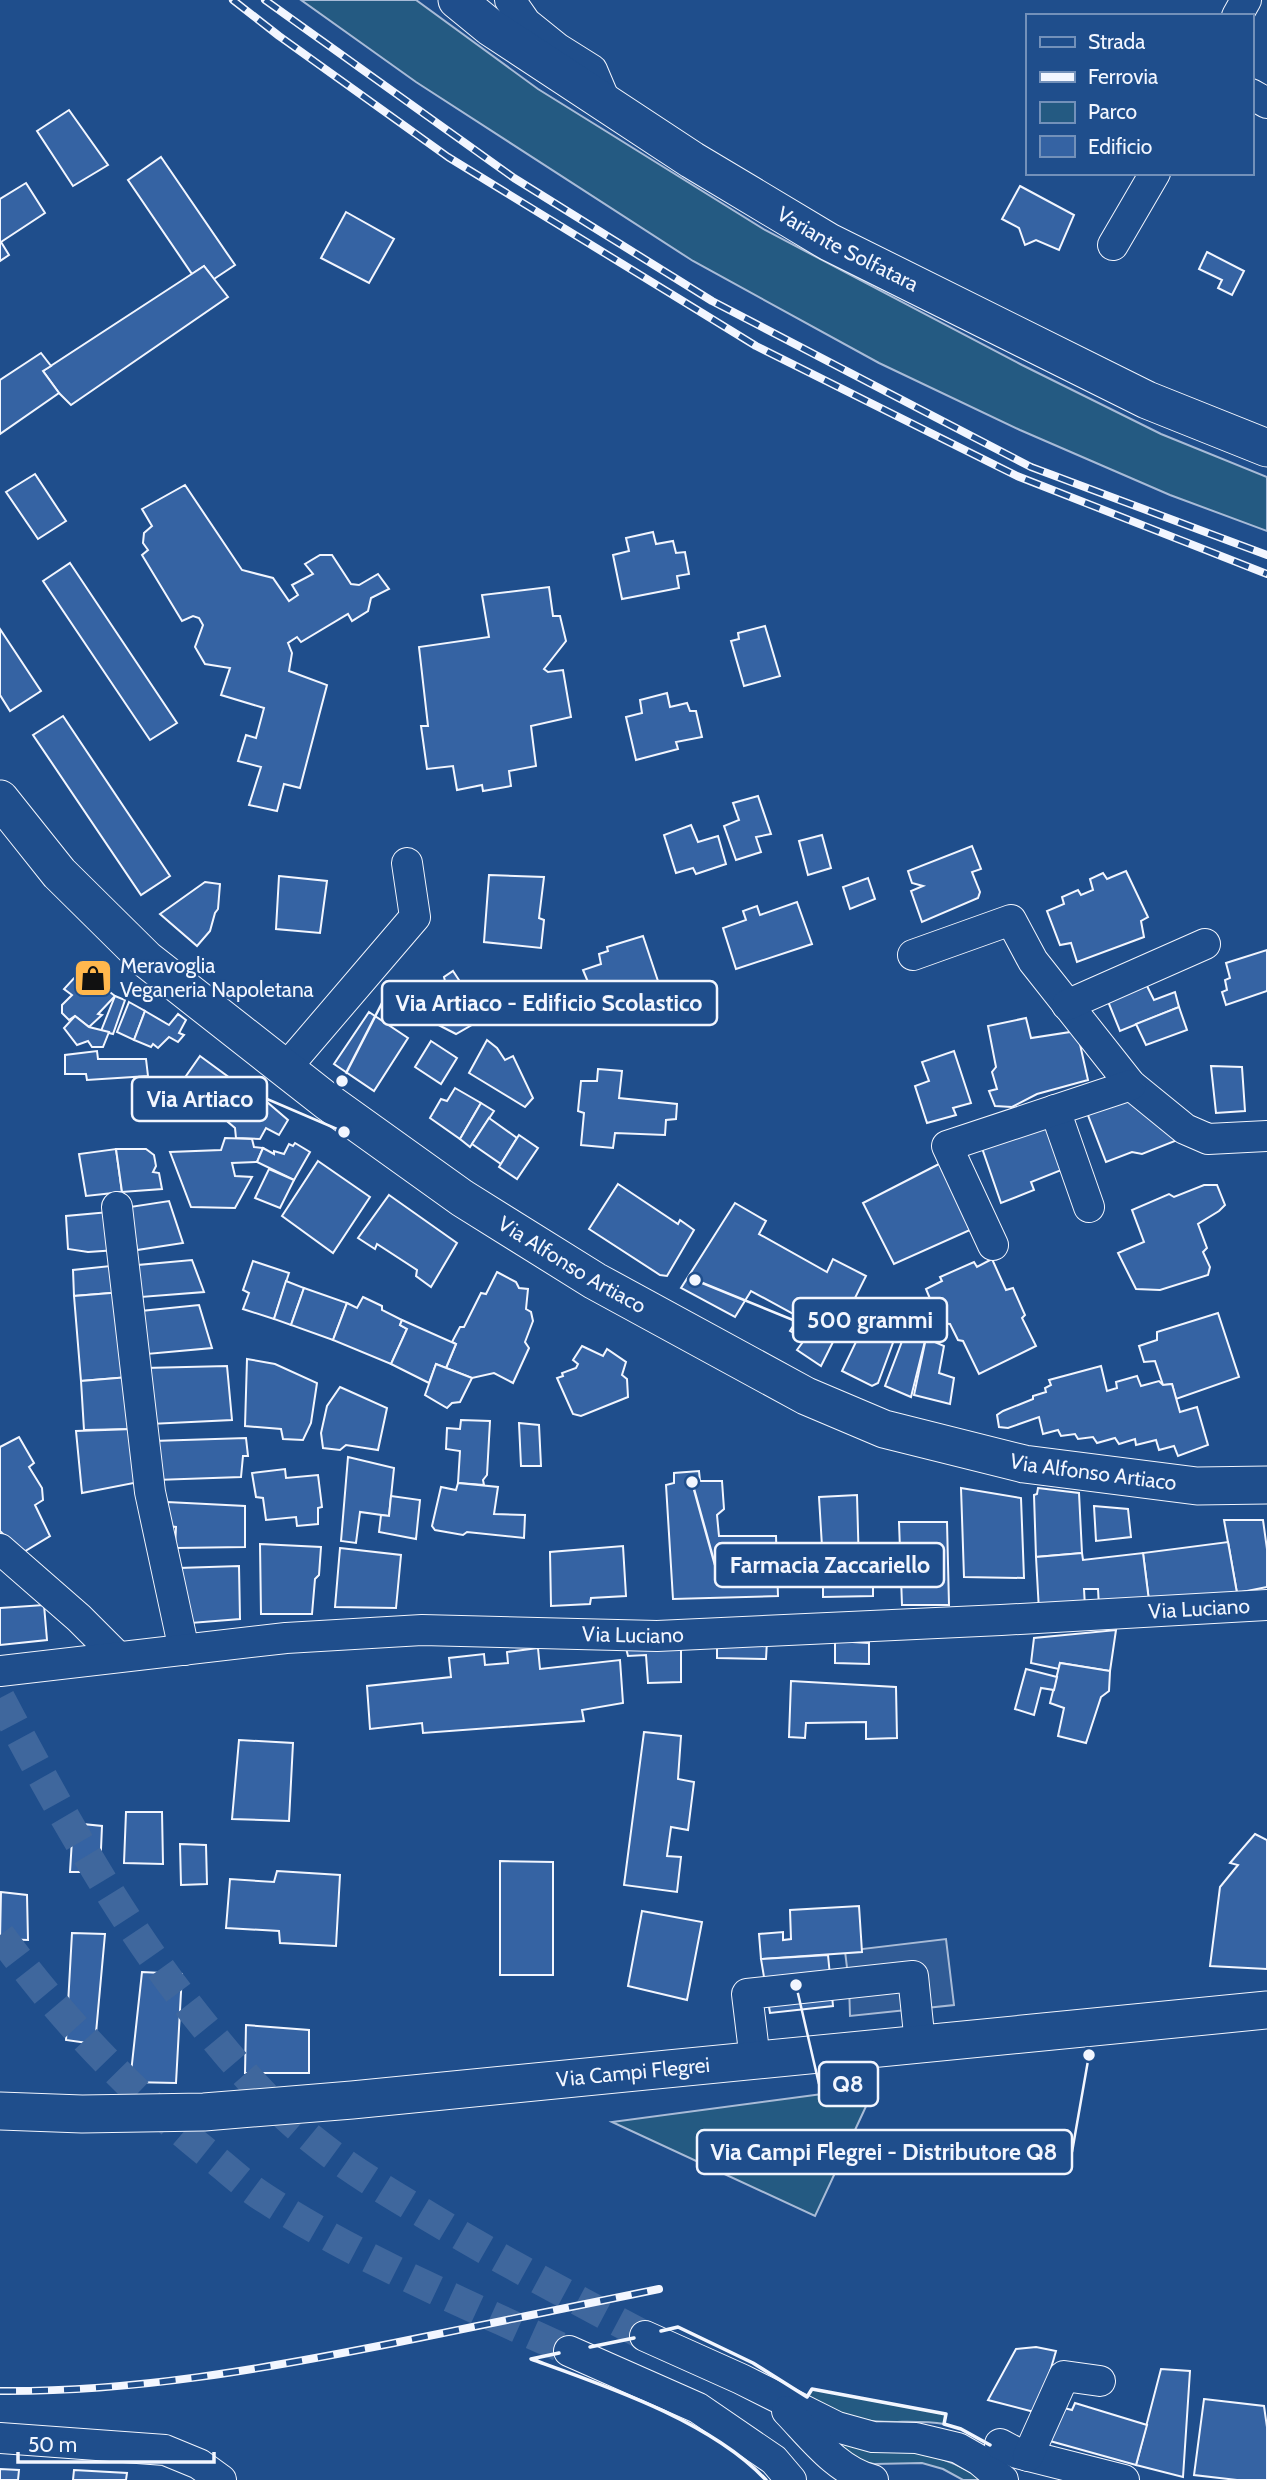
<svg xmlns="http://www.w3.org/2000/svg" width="1267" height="2480" viewBox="0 0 1267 2480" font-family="Cabin,sans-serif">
<rect width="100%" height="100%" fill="#1f4e8c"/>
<!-- green -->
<g fill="#245a82" stroke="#a8bbd7" stroke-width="2">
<path d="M301,0H416L538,89L765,230L1022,365L1161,434L1267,477V531L1170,495L1020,430L879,363L693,261L416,82Z"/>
<path d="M875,2087L815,2216L612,2122Z"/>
<path d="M812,2389L946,2414L944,2424C915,2419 885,2425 857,2419C839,2415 823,2405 807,2397Z"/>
<path d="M837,2442C892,2449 935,2447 983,2480H963L943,2469L922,2463L874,2464L864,2462L854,2457Z"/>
</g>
<!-- parking -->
<path fill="#305b95" stroke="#a8bbd7" stroke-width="2" d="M946,1939L954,2005L850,2016L849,1984L845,1951Z"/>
<!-- building -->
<g fill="#3563a3" stroke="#f2f6ff" stroke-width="2">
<path d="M69,110L108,165L73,186L37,131Z"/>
<path d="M161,157L235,265L214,279L204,266L192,274L128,180Z"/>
<path d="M26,183L45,213L1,242L9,255L0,261V199Z"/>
<path d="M1020,186L1074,215L1059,250L1036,240L1025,245L1019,228L1002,219Z"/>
<path d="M346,212L394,239L369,283L321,258Z"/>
<path d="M1207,252L1244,271L1232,295L1218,288L1222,280L1199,269Z"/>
<path d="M204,266L228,297L71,405L59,393L43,371Z"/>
<path d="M41,353L51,366L43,371L59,393L0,434V380Z"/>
<path d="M35,474L66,521L38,539L6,492Z"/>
<path d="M185,485L242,570L273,578L289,601L298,595L292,585L313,574L305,564L320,555H332L351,584L359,585L378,574L389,589L371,598L368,611L352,621L348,614L301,642L297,637L288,643L292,653L289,671L327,685L300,788L284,784L277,811L249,805L261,767L238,761L246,735L256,738L264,708L221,695L230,668L205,664L195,647L203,625L199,618L193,616L182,621L142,555L148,550L143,543L144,533L152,526L142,509Z"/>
<path d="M653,532L656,544L673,541L676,553L685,552L689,574L677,576L679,588L622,599L613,555L629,551L626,538Z"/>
<path d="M70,563L177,723L150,740L43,581Z"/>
<path d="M549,587L553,616H560L566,641L544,669L548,672L563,670L571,717L531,726L536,766L509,771L511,786L483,791L482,785L457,790L453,766L427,769L421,726H428L419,647L489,637L482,595Z"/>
<path d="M765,626L780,676L744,686L731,641L739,639L738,633Z"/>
<path d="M0,629L41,691L10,711L0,695Z"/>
<path d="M667,693L670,707L687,703L690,711H696L702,737L676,742L678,749L636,760L626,717L642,713L640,700Z"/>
<path d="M63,716L170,876L141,895L33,735Z"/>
<path d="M758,796L771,834L756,837L761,852L736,860L724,826L739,820L733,803Z"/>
<path d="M691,825L698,842L718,836L726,864L696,874L693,868L676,873L664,835Z"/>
<path d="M822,835L831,868L808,875L799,841Z"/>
<path d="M972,846L981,869L972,872L980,892L978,898L922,922L911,891L923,886L912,883L908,871Z"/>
<path d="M1126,871L1148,917L1141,921L1144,937L1077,962L1071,943L1060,945L1047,911L1064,904L1062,897L1078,890L1081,895L1093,890L1090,879L1103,873L1107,879Z"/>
<path d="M489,875L544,877L539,918L544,920L541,948L484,942Z"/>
<path d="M279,876L327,881L320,933L276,929Z"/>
<path d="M868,878L875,899L850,909L843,887Z"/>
<path d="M205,882L220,884L218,909L215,913L210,931L197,946L160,914Z"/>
<path d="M797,902L812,944L736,969L723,928L746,920L743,911L757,906L760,915Z"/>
<path d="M643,936L663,996L607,1012L600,991L593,994L583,970L601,964L599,954L608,951L607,947Z"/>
<path d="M1267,950V991L1226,1005L1222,992L1227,990L1225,980L1230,978L1226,963Z"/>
<path d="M88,963L101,977L97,982L115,996L98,1014L102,1015L89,1027L75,1016L69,1020L62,1013V1005L72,995L64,989Z"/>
<path d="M453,971L484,1018L456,1034L423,1017L445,981L444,977Z"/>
<path d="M1143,978L1154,1000L1175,992L1179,1007L1120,1031L1105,994Z"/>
<path d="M115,996L125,1000L113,1034L101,1031Z"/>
<path d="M129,1002L145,1011L134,1040L117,1032Z"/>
<path d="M1179,1007L1187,1030L1146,1045L1136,1024Z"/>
<path d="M145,1011L169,1025L178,1014L186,1020L179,1033L184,1035L178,1042L169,1037L158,1048L153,1044L151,1047L134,1040Z"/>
<path d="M369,1012L408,1038L374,1091L334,1064Z"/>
<path d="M75,1016L89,1027L109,1032L103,1047H92L88,1041L77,1045L64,1028Z"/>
<path d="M1026,1018L1031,1038L1077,1031L1088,1080L1037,1094L1012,1107L995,1106L989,1091L997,1089L992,1072L996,1067L988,1026Z"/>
<path d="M487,1040L497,1048L505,1060L513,1056L533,1098L525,1107L469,1073Z"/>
<path d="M431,1041L457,1058L441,1084L415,1067Z"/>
<path d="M97,1051L98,1059H146L148,1076L87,1080L86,1074H65V1055Z"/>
<path d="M954,1051L971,1103L953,1108L956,1115L927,1123L915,1086L929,1081L922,1062Z"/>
<path d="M200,1056L234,1081L211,1110L179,1086Z"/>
<path d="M1211,1066L1242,1067L1245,1111L1216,1113Z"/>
<path d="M598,1069L622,1071L619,1098L677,1104L676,1119L666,1120L665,1135L615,1133L613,1148L581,1145L584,1113L578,1111L581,1081H597Z"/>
<path d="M455,1088L481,1103L460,1139L430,1118L441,1099L447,1101Z"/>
<path d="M253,1090L288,1120L279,1135L266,1128L260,1139L236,1138L235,1128L228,1122Z"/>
<path d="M1127,1095L1167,1119L1175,1141L1142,1154L1132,1152L1106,1162L1086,1110Z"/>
<path d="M481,1103L494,1111L470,1147L460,1139Z"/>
<path d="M489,1118L517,1138L501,1164L472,1144Z"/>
<path d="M1048,1124L1064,1169L1031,1182L1034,1190L1001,1203L982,1148Z"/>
<path d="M519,1135L538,1148L517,1179L499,1167Z"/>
<path d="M225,1138L252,1139L254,1147L263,1148L257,1162L232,1163L235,1176L252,1177L235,1208L191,1207L170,1152L221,1150Z"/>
<path d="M295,1143L310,1152L294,1180L257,1162L263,1148L274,1154V1151L284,1154L289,1144L293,1146Z"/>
<path d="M116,1149L122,1192L86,1196L79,1154Z"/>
<path d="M116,1149H146L154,1155L156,1166L153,1172L159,1173L162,1189L122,1192Z"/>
<path d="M318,1161L370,1197L333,1253L282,1216Z"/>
<path d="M941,1163L970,1230L894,1264L863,1203Z"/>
<path d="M269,1169L294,1180L280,1208L255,1198Z"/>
<path d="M618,1184L678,1224L680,1220L694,1230L667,1276L660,1275L589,1229Z"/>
<path d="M1204,1185H1217L1225,1205L1219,1211L1198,1224L1207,1248L1203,1252L1210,1267L1208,1275L1160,1290L1136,1289L1118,1253L1144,1242L1132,1210L1169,1194L1174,1197Z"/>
<path d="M389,1195L457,1243L431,1287L416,1276L417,1270L377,1244L375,1249L358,1238Z"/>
<path d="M169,1201L183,1243L137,1250L130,1207Z"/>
<path d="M735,1203L766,1221L759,1234L827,1272L833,1259L866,1276L821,1366L797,1350L805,1339L790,1331L799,1317L751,1291L735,1317L681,1288Z"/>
<path d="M109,1212L117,1250L88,1252L68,1249L66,1216Z"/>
<path d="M992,1259L1006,1290L1013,1288L1025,1315L1022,1318L1036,1346L979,1374L963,1341L958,1340L950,1324L940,1323L926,1289L942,1281L940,1277L974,1262L977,1267Z"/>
<path d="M192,1260L204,1292L141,1297L138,1265Z"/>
<path d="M253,1261L289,1273L274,1319L243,1309L249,1293L243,1290Z"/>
<path d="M120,1265L123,1292L74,1296L73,1270Z"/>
<path d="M497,1272L516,1282L519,1288L528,1289L526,1309L531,1312L533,1321L525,1342L529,1348L513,1383L494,1373L472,1378L446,1368L456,1344L452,1342L460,1327H464L481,1293L486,1294Z"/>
<path d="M286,1281L304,1288L291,1325L274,1319Z"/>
<path d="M304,1288L347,1303L333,1340L291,1325Z"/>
<path d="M123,1292L129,1377L81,1381L74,1296Z"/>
<path d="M363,1297L382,1306V1310L402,1320L400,1325L407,1329L391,1364L333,1340L347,1303L357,1308Z"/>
<path d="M199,1305L212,1348L147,1354L141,1311Z"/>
<path d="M1218,1313L1239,1377L1176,1399L1172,1384L1163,1385L1155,1361L1144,1362L1139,1346L1157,1340V1332Z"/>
<path d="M905,1318L928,1329L911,1397L885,1386L904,1336L900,1333Z"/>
<path d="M402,1320L456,1344L446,1368L436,1364L429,1383L391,1364L407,1329L400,1325Z"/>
<path d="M872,1320L888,1327L890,1336L894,1340L878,1383L872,1386L842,1371L864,1325L868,1327Z"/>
<path d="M926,1338L944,1346L939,1373L954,1378L950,1404L914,1395Z"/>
<path d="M582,1346L603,1356L607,1349L626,1362L622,1375L627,1379L628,1397L581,1416L573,1414L557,1378L563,1376L562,1373L576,1368L578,1364L573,1360Z"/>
<path d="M247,1359L275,1364L317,1383L311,1423L303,1440L283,1439L281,1429L245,1426Z"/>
<path d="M436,1364L472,1378L460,1402L452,1403L447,1408L425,1395Z"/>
<path d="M227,1366L232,1420L150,1424L145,1368Z"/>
<path d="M1101,1366L1107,1391L1117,1388L1116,1382L1137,1376L1141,1386L1159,1381L1163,1385L1172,1384L1180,1412L1197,1407L1208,1445L1178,1456L1174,1446L1159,1450L1156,1440L1136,1445L1135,1439L1119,1444L1115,1438L1097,1443L1093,1437L1078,1439L1075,1434L1061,1436L1058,1430L1043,1434L1039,1417L1008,1428L999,1427L997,1415L1003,1411L1033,1399V1396L1046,1392L1045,1388L1051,1385L1049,1380Z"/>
<path d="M129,1377L133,1429L84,1430L81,1381Z"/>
<path d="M340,1387L387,1408L378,1450L346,1445L340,1450L323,1448L321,1433L327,1406Z"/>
<path d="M461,1420L490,1421L487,1475L483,1480L484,1485L458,1483L460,1451L446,1449L447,1428L460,1429Z"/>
<path d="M519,1423L539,1425L541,1466H521Z"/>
<path d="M133,1429L139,1482L82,1493L76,1431Z"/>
<path d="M19,1437L34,1463L29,1467L42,1488L43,1500L35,1505L50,1536L22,1553L0,1531V1447Z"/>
<path d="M246,1438L248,1456H243L241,1477L156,1480L153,1441Z"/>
<path d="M348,1457L394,1468L389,1516L360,1512L356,1543L341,1541Z"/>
<path d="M285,1469L286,1478L318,1475L322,1507L318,1508V1524L297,1526L296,1517L266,1520L263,1498L256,1497L252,1473Z"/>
<path d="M699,1471L700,1481H722L724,1509L717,1515L719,1536H776L778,1596L673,1599L666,1485L674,1483V1473Z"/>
<path d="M458,1483L498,1487L494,1514L525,1515L524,1538L467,1532L463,1535L435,1530L432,1526L441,1487L456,1490Z"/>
<path d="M961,1488L1021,1498L1024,1578L964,1577Z"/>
<path d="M1038,1488L1079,1493L1082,1553L1036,1557L1034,1495L1037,1494Z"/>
<path d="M857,1495L859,1567H873V1596L823,1597V1576L818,1575L817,1565L823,1563L819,1497Z"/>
<path d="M391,1496L420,1500L416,1539L379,1532L381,1515L389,1516Z"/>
<path d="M167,1502L245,1506V1547L175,1548L176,1527L168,1526Z"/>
<path d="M1094,1506L1128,1509L1131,1537L1096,1541Z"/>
<path d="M1224,1520H1263L1267,1549V1587L1237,1593Z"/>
<path d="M899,1522H947L949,1605H902Z"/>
<path d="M1228,1542L1237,1593L1149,1601L1143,1553Z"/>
<path d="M260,1544L321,1547L319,1575L315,1579L312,1614H261Z"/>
<path d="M623,1546L626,1596L591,1598L590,1604L551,1606L550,1552Z"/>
<path d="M340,1548L401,1555L396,1608L335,1607Z"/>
<path d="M1082,1553L1083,1560L1143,1553L1149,1601L1099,1607L1098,1589H1084L1085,1607L1039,1611L1036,1557Z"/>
<path d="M239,1566L240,1619L191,1623L179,1568Z"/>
<path d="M44,1605L47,1640L0,1645V1608Z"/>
<path d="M1116,1630L1110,1671L1060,1663L1059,1669L1031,1663L1034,1638Z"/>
<path d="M767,1641L766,1659L717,1658V1642Z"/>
<path d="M835,1641L869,1643V1664L835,1663Z"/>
<path d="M681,1646V1682L648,1683L646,1655L628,1656L626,1648Z"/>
<path d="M538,1648L540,1669L620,1660L623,1703L582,1710L584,1721L423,1733L422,1723L370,1729L367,1686L451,1677L449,1658L484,1654L485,1665L508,1663L507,1652Z"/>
<path d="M1060,1663L1110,1671L1109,1691L1101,1697L1086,1743L1058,1736L1064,1708L1050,1703Z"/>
<path d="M1026,1669L1057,1677L1054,1690L1041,1688L1034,1715L1015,1709Z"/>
<path d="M791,1681L896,1687L897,1738L866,1739V1722L806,1723L805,1738L789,1737Z"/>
<path d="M644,1732L681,1736L678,1779L694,1782L688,1830L671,1827L667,1856L681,1857L677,1892L624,1885Z"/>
<path d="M239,1740L293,1743L289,1821L232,1819Z"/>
<path d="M126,1812H162L163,1864L124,1863Z"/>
<path d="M73,1823L102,1826L100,1872H70Z"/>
<path d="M1255,1834L1267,1840V1969L1210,1966L1220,1887L1238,1865L1230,1863Z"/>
<path d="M180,1844L206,1845L207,1884L181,1885Z"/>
<path d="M500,1861L553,1862V1975H500Z"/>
<path d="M277,1871L340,1875L336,1946L280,1943L279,1931L226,1928L230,1879L274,1882Z"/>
<path d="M1,1892L27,1895L28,1940L0,1939Z"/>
<path d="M859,1906L862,1952L761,1959L759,1934L783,1932V1940L791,1939L790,1910Z"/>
<path d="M642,1911L702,1922L687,2000L628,1986Z"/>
<path d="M72,1933L105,1934L95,2044L66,2040Z"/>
<path d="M828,1955L833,2006L770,2013L761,1959Z"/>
<path d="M142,1972L182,1974L176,2083L130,2082Z"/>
<path d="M246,2025L309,2030V2073H245Z"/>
<path d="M1036,2347L1056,2351L1038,2413L988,2400L1016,2349Z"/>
<path d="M1161,2369L1190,2371L1183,2477L1136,2465Z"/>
<path d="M1204,2399L1264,2406L1267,2427V2480H1237L1194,2475Z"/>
<path d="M1075,2403L1147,2425L1136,2465L1050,2441L1060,2407L1072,2410Z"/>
<path d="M0,2469L19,2470L18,2480H0Z"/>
<path d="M74,2470L127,2473L126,2480H73Z"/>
</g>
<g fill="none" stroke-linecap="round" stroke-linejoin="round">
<!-- minor-tunnel -->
<g stroke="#3f679d" stroke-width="30" stroke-dasharray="30 15" stroke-linecap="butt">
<path d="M0,1698C62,1816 126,1931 210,2033C238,2067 267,2101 301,2130C338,2162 381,2188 423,2213C495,2257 570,2296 645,2336"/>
<path d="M0,1935C61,2018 134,2096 216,2160C232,2173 248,2188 266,2199C361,2260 466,2304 569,2351"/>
</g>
<!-- minor casing -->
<g stroke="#f2f6ff" stroke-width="32">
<g id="minor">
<path d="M510,0L526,23L557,48L592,70L606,103"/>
<path d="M1237,16L1246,0"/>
<path d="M1251,94L1267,103"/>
<path d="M1113,245L1155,173"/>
<path d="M913,955L1011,920L1033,961L1131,1085L1185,1129L1208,1139L1267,1136"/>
<path d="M1067,1005L1205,944"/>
<path d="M285,1069L415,917L407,863"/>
<path d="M1055,1110L1089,1207"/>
<path d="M117,1207L150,1492L184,1650"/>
<path d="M993,1245L947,1146L1131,1085"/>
<path d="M0,1549L79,1618L118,1657"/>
<path id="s1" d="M0,1671L286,1638L422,1630L657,1636L1001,1620L1267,1605"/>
<path d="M755,2060L747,1994L913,1976L920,2044"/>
<path d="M645,2336L741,2379L837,2427L873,2437L916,2438L958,2448L979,2460L1003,2480"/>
<path d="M569,2351L698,2408L774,2460L791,2480"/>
<path d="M787,2411C812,2437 837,2471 873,2480"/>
<path d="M0,2438L165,2450L199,2464L221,2480"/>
<path d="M1000,2444L1017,2453L1124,2480"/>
<path d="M1028,2456L1064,2376L1100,2381"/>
</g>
</g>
<!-- major casing -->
<g stroke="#f2f6ff" stroke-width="39">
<g id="major">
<path id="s2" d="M457,0L490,27L692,160L829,242L1147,400L1267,448"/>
<path id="s3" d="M0,799L59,873L146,959L328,1102L462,1198L595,1281L806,1396L884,1429L1024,1464L1197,1486L1267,1485"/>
<path id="s4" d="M0,2111L82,2114L204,2112L352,2100L1267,2010"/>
</g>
</g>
<!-- minor -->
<use href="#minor" stroke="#1f4e8c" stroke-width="30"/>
<!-- major -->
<use href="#major" stroke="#1f4e8c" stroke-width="37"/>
<!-- rail casing -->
<g stroke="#f2f6ff" stroke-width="8">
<g id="rail">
<path d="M233,0L279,36L448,157L756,346L1017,476L1267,574"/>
<path d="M265,0L514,178L712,301L1031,467L1267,555"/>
<path d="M0,2391C134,2392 263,2369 394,2343C482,2325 571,2307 659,2289"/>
</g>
</g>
<!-- rail -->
<use href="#rail" stroke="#1f4e8c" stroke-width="5" stroke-dasharray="16" stroke-linecap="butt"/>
<!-- wall -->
<g stroke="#f2f6ff" stroke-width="3.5">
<path d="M661,2331L678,2327L753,2363L807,2397L812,2389L946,2414L944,2424L961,2429L990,2445"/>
<path d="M590,2347L634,2338"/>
<path d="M559,2353L531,2359C606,2386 711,2421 766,2480"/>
</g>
</g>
<!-- icons -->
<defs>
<g id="shop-square" transform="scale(2.0125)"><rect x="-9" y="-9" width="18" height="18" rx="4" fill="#ffb74d" stroke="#1f4e8c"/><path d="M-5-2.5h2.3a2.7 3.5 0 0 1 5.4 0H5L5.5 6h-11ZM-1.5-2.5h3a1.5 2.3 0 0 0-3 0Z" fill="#111"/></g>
</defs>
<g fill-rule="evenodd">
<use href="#shop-square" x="93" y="978"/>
</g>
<g text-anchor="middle" stroke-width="5" stroke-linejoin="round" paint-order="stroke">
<!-- street labels -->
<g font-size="21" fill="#f2f6ff" stroke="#1f4e8c">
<text dy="7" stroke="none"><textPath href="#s2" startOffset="464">Variante Solfatara</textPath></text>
<text dy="7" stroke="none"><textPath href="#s3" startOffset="742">Via Alfonso Artiaco</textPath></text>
<text dy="7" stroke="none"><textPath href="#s3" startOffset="1309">Via Alfonso Artiaco</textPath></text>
<text dy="7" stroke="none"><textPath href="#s1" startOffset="1202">Via Luciano</textPath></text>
<text dy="7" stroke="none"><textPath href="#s1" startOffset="635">Via Luciano</textPath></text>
<text dy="7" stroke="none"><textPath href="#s4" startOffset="635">Via Campi Flegrei</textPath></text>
</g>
<!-- poi labels -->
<g font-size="21" fill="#f2f6ff" stroke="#1f4e8c" text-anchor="start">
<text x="120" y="973">Meravoglia<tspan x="120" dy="24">Veganeria Napoletana</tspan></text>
</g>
</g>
<!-- callouts -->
<path fill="none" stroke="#f2f6ff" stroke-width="2.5" d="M342 1081L382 1003M344 1132L267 1099M695 1280L793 1320M692 1482L715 1565M796 1985L819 2084M1089 2055L1072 2152"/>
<g fill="#f2f6ff" stroke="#1f4e8c" stroke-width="2.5">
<circle cx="342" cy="1081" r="7"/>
<circle cx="344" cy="1132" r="7"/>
<circle cx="695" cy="1280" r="7"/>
<circle cx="692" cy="1482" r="7"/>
<circle cx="796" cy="1985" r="7"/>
<circle cx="1089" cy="2055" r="7"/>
</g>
<g fill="#1f4e8c" stroke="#f2f6ff" stroke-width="2.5">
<rect x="382" y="981" width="335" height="44" rx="7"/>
<rect x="132" y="1077" width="135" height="44" rx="7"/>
<rect x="793" y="1298" width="154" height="44" rx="7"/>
<rect x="715" y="1543" width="229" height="44" rx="7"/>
<rect x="819" y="2062" width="59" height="44" rx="7"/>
<rect x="697" y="2130" width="375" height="44" rx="7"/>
</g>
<g font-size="23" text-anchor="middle" font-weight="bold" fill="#f2f6ff">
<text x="549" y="1011">Via Artiaco - Edificio Scolastico</text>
<text x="200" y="1107">Via Artiaco</text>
<text x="870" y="1328">500 grammi</text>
<text x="830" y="1573">Farmacia Zaccariello</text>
<text x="848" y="2092">Q8</text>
<text x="884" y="2160">Via Campi Flegrei - Distributore Q8</text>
</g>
<!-- legend -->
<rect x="1026" y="14" width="228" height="161" fill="#1f4e8c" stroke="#7391ba" stroke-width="2"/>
<rect x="1040" y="37" width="35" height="10" fill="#1f4e8c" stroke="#7391ba" stroke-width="2"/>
<text x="1088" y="49" font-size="21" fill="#f2f6ff">Strada</text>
<rect x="1040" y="72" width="35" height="10" fill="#f2f6ff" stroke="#7391ba" stroke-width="2"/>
<text x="1088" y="84" font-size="21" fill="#f2f6ff">Ferrovia</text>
<rect x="1040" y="102" width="35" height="21" fill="#245a82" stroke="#7391ba" stroke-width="2"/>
<text x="1088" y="119" font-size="21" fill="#f2f6ff">Parco</text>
<rect x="1040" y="136" width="35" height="21" fill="#3563a3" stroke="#7391ba" stroke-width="2"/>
<text x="1088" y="154" font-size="21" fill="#f2f6ff">Edificio</text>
<!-- scale -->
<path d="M18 2452v10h196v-10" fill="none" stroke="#f2f6ff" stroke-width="3.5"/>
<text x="28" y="2452" font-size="21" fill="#f2f6ff" stroke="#1f4e8c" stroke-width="5" paint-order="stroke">50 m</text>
</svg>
